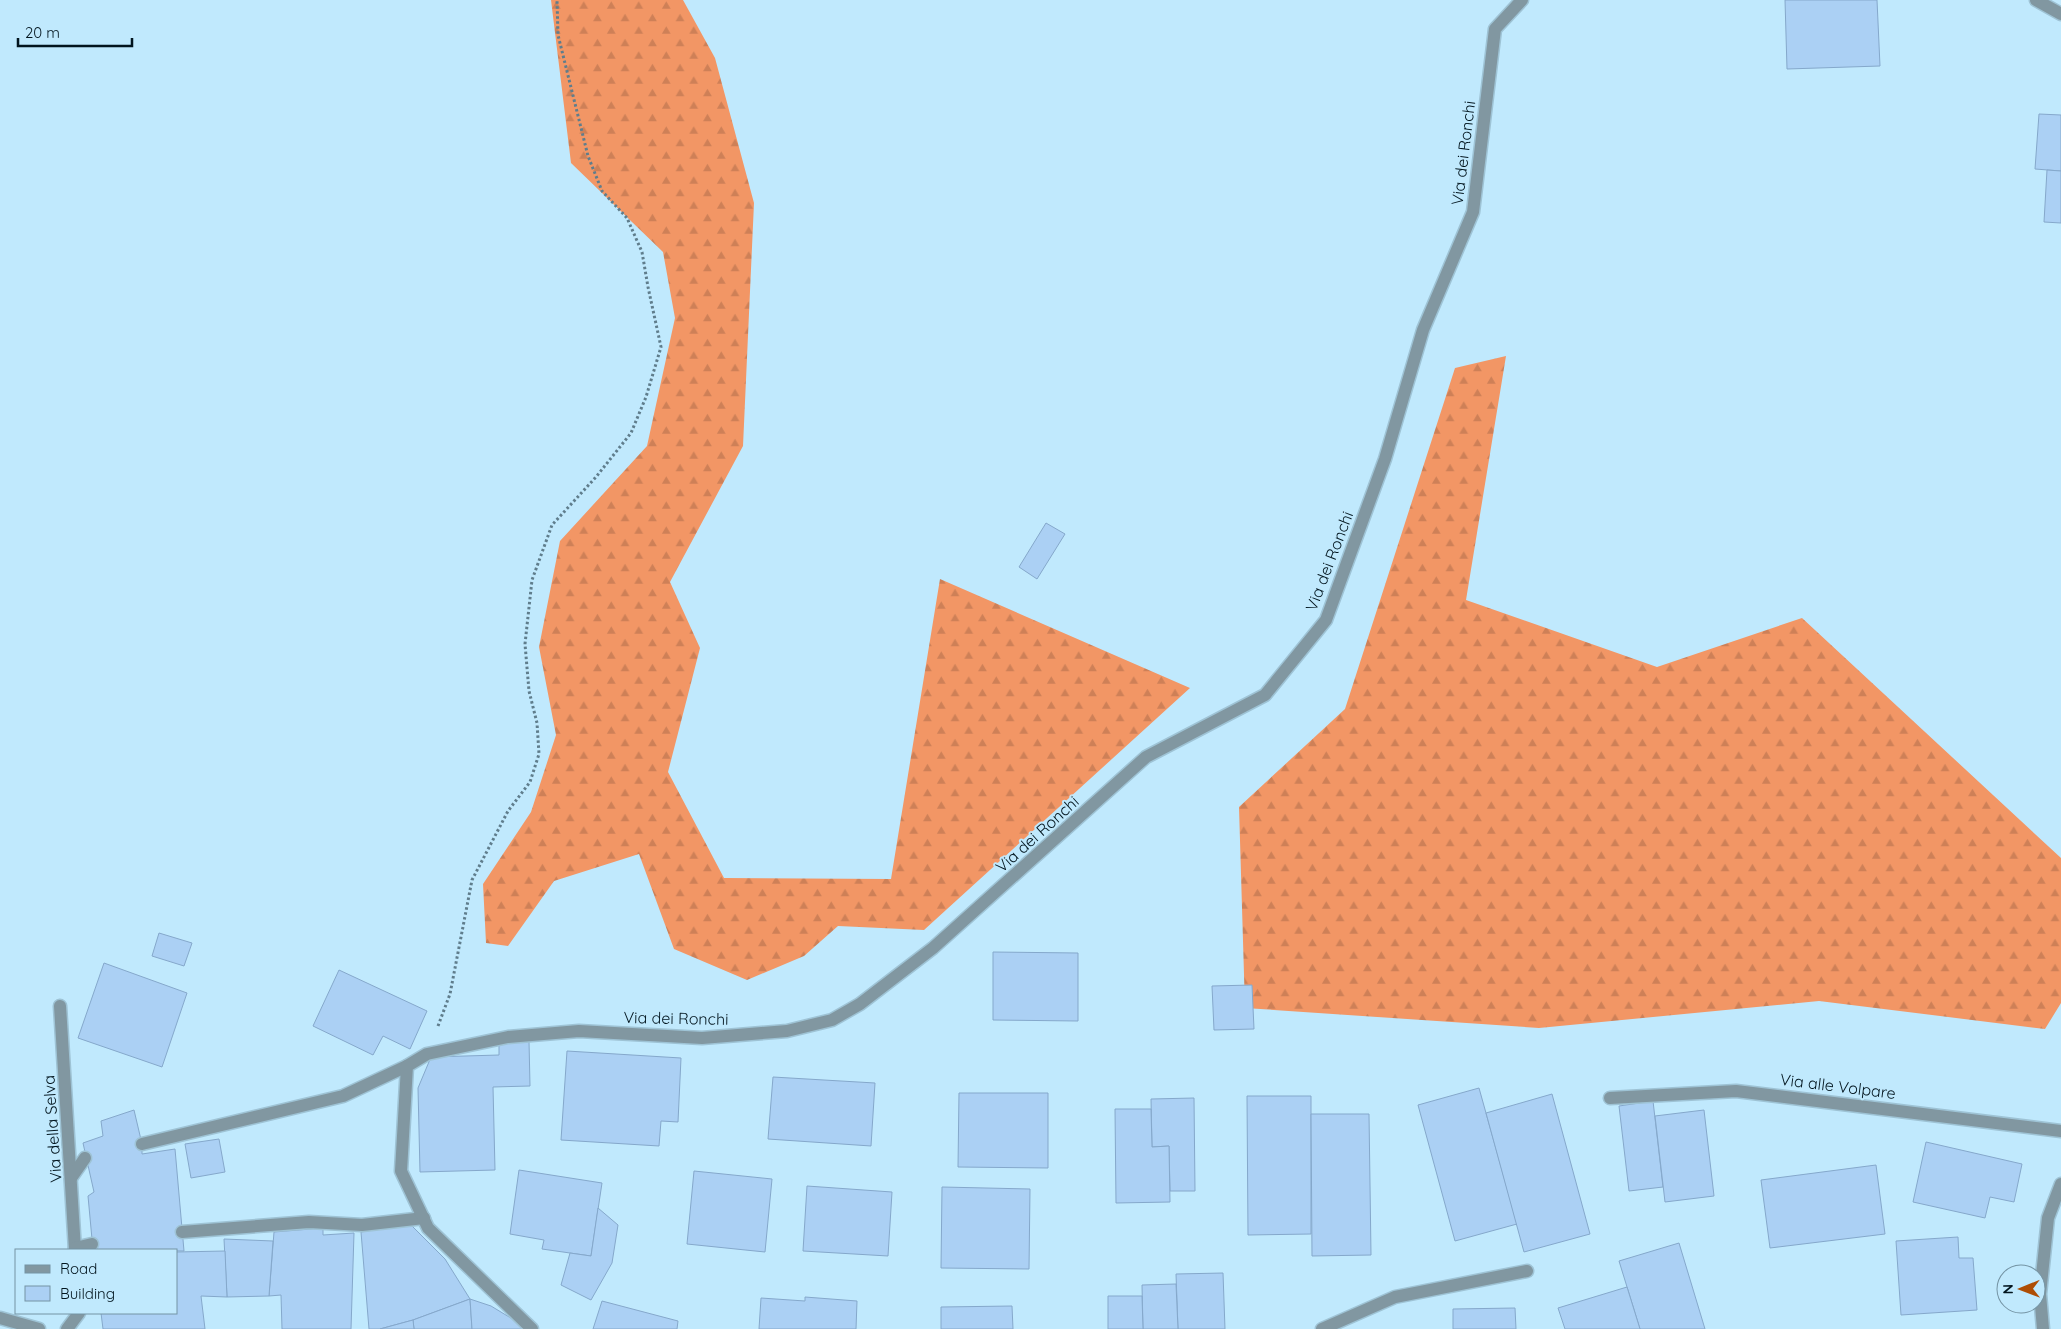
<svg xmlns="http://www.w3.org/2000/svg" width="2061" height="1329" viewBox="0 0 2061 1329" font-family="Quicksand,sans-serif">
<defs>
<pattern id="forest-firs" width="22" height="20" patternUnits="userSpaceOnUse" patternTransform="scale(1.25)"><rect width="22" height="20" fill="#f29665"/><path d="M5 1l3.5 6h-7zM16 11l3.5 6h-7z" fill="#ce8057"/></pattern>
</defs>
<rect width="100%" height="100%" fill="#c0e9fd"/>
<!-- forest -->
<g fill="url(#forest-firs)">
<path d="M551,0H683L715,58L754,203L743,446L670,582L700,648L668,772L724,878L891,879L940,579L1190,688L924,930L838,926L804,956L747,980L674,949L639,854L554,881L508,946L486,943L483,884L531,812L556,735L539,647L560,541L647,446L675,318L663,252L571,163Z"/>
<path d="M1506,356L1466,600L1657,667L1802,618L2061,858V1003L2045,1029L1819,1001L1539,1028L1245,1008L1239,807L1345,709L1455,368Z"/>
</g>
<!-- building -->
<g fill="#abd0f4" stroke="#85a8cb">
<path d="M1785,0H1877L1880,66L1787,69Z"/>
<path d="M2039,114L2061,115V171L2035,169Z"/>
<path d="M2047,170L2061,171V223L2044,222Z"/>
<path d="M1046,523L1065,534L1037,579L1019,567Z"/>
<path d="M159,933L192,943L184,966L152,956Z"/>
<path d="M993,952L1078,953V1021L993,1020Z"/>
<path d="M104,963L187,993L162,1067L78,1038Z"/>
<path d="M339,970L427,1011L410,1049L383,1036L373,1055L313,1026Z"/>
<path d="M1252,985L1254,1029L1214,1030L1212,986Z"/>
<path d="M499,1041H529L530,1086L493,1087L495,1170L420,1172L418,1088L431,1057L499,1055Z"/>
<path d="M567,1051L681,1058L678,1122L661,1121L659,1146L561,1140Z"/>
<path d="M773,1077L875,1083L871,1146L768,1139Z"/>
<path d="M1479,1088L1517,1224L1455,1241L1418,1105Z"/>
<path d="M959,1093H1048V1168L958,1167Z"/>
<path d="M1552,1094L1590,1234L1524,1252L1486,1113Z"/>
<path d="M1247,1096H1311V1234L1248,1235Z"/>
<path d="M1194,1098L1195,1191H1170L1169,1146L1152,1147L1151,1099Z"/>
<path d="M1653,1101L1663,1187L1629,1191L1619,1106Z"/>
<path d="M1115,1109H1151L1152,1147L1169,1146L1170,1202L1116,1203Z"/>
<path d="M134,1110L142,1144V1154L175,1149L184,1251L93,1250L88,1196L94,1192L83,1143L103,1136L101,1121Z"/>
<path d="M1704,1110L1714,1196L1665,1202L1655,1116Z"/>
<path d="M1311,1114H1369L1371,1255L1312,1256Z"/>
<path d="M219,1139L225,1172L191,1178L185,1144Z"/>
<path d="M1926,1142L2022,1164L2014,1202L1990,1197L1985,1218L1913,1202Z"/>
<path d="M1876,1165L1885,1234L1770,1248L1761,1180Z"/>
<path d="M519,1170L602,1183L591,1256L542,1249L544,1240L510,1234Z"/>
<path d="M694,1171L772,1179L765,1252L687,1244Z"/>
<path d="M807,1186L892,1192L888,1256L803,1251Z"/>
<path d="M942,1187L1030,1189L1029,1269L941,1268Z"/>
<path d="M598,1208L618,1225L612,1263L591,1300L561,1285L570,1253L591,1256Z"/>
<path d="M409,1223L445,1259L470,1299L413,1320L380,1329H369L361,1232Z"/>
<path d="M323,1228V1235L354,1233L351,1329H282L281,1295L269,1296L274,1232Z"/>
<path d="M1958,1237L1959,1258H1973L1977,1310L1901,1315L1896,1241Z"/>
<path d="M224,1239L273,1241L269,1296L227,1297Z"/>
<path d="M1679,1243L1705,1329H1640L1619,1261Z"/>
<path d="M225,1251L227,1297L201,1296L205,1329H103L101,1313H176V1252Z"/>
<path d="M1223,1273L1225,1329H1178L1176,1274Z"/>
<path d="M1176,1284L1178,1329H1143L1142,1285Z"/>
<path d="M1627,1287L1640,1329H1565L1558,1308Z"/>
<path d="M1108,1296H1142L1143,1329H1108Z"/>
<path d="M805,1297L857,1301L856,1329H759L761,1298L805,1301Z"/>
<path d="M470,1299L472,1329H414L413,1320Z"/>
<path d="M470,1299L491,1306L519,1323L523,1329H472Z"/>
<path d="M602,1301L678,1321L677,1329H593Z"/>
<path d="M1012,1306L1013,1329H941V1307Z"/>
<path d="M1515,1308L1516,1329H1453V1309Z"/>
<path d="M413,1320L414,1329H380Z"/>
</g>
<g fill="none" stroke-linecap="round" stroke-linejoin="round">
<!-- service casing -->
<g stroke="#9ec3d5" stroke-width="15">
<g id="service">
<path d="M60,1006L75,1250"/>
<path d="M1610,1098L1736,1091L2061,1131"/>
<path d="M142,1144L343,1096L407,1066"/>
<path d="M71,1178L85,1158"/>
<path d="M182,1232L309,1222L362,1225L424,1218"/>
<path d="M75,1248L92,1244"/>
<path d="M67,1329L79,1313"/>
</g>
</g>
<!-- minor casing -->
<g stroke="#9ec3d5" stroke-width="15">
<g id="minor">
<path d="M2036,0L2061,14"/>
<path d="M0,1318L39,1329"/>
<path d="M532,1329L428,1228L401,1171L407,1066L427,1054L508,1037L579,1031L702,1038L787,1031L832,1020L860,1004L933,948L1146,757L1265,695L1326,620L1385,459L1423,330L1473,212L1495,29L1522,0"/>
<path d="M1322,1329L1395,1297L1527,1271"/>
<path d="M2043,1329L2040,1294L2048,1218L2061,1184"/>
</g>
</g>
<!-- path -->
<path stroke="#5f7d8c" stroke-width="3" stroke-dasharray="2.5 2.5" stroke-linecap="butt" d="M438,1026L450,994L472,880L508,811L530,782L539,754L537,723L529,691L525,644L532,580L552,525L596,477L631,433L646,397L661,347L648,287L642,252L627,218L602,191L588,156L558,35L557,0"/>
<!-- service -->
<use href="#service" stroke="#8197a1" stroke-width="12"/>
<!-- minor -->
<use href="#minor" stroke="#8197a1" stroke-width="12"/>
</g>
<g text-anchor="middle" stroke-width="4" stroke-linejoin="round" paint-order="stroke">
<!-- street labels -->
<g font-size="16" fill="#02151e" stroke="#c0e9fd">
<text transform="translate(1463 153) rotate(-83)" y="6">Via dei Ronchi</text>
<text transform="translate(1329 561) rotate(-69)" y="6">Via dei Ronchi</text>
<text transform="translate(1037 834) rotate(-42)" y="6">Via dei Ronchi</text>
<text transform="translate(676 1018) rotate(1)" y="6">Via dei Ronchi</text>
<text transform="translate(1838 1086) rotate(7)" y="6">Via alle Volpare</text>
<text transform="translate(52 1129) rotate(-94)" y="6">Via della Selva</text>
</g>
</g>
<!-- legend -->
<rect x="15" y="1249" width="162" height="65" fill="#c0e9fd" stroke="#7494a4"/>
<rect x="25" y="1265" width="25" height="8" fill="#8197a1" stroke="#7494a4"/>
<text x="60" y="1274" font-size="15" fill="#02151e">Road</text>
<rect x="25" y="1286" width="25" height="15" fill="#abd0f4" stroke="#7494a4"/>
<text x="60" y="1299" font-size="15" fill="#02151e">Building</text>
<!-- north arrow -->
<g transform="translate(2021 1289) rotate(269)"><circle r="24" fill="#c0e9fd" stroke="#7494a4"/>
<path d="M0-4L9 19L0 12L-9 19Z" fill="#ae4d04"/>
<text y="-8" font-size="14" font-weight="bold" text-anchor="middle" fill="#02151e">N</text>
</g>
<!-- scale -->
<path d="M18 38v8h114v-8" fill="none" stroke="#02151e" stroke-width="2.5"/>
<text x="25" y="38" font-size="15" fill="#02151e" stroke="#c0e9fd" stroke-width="4" paint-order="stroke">20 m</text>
</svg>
